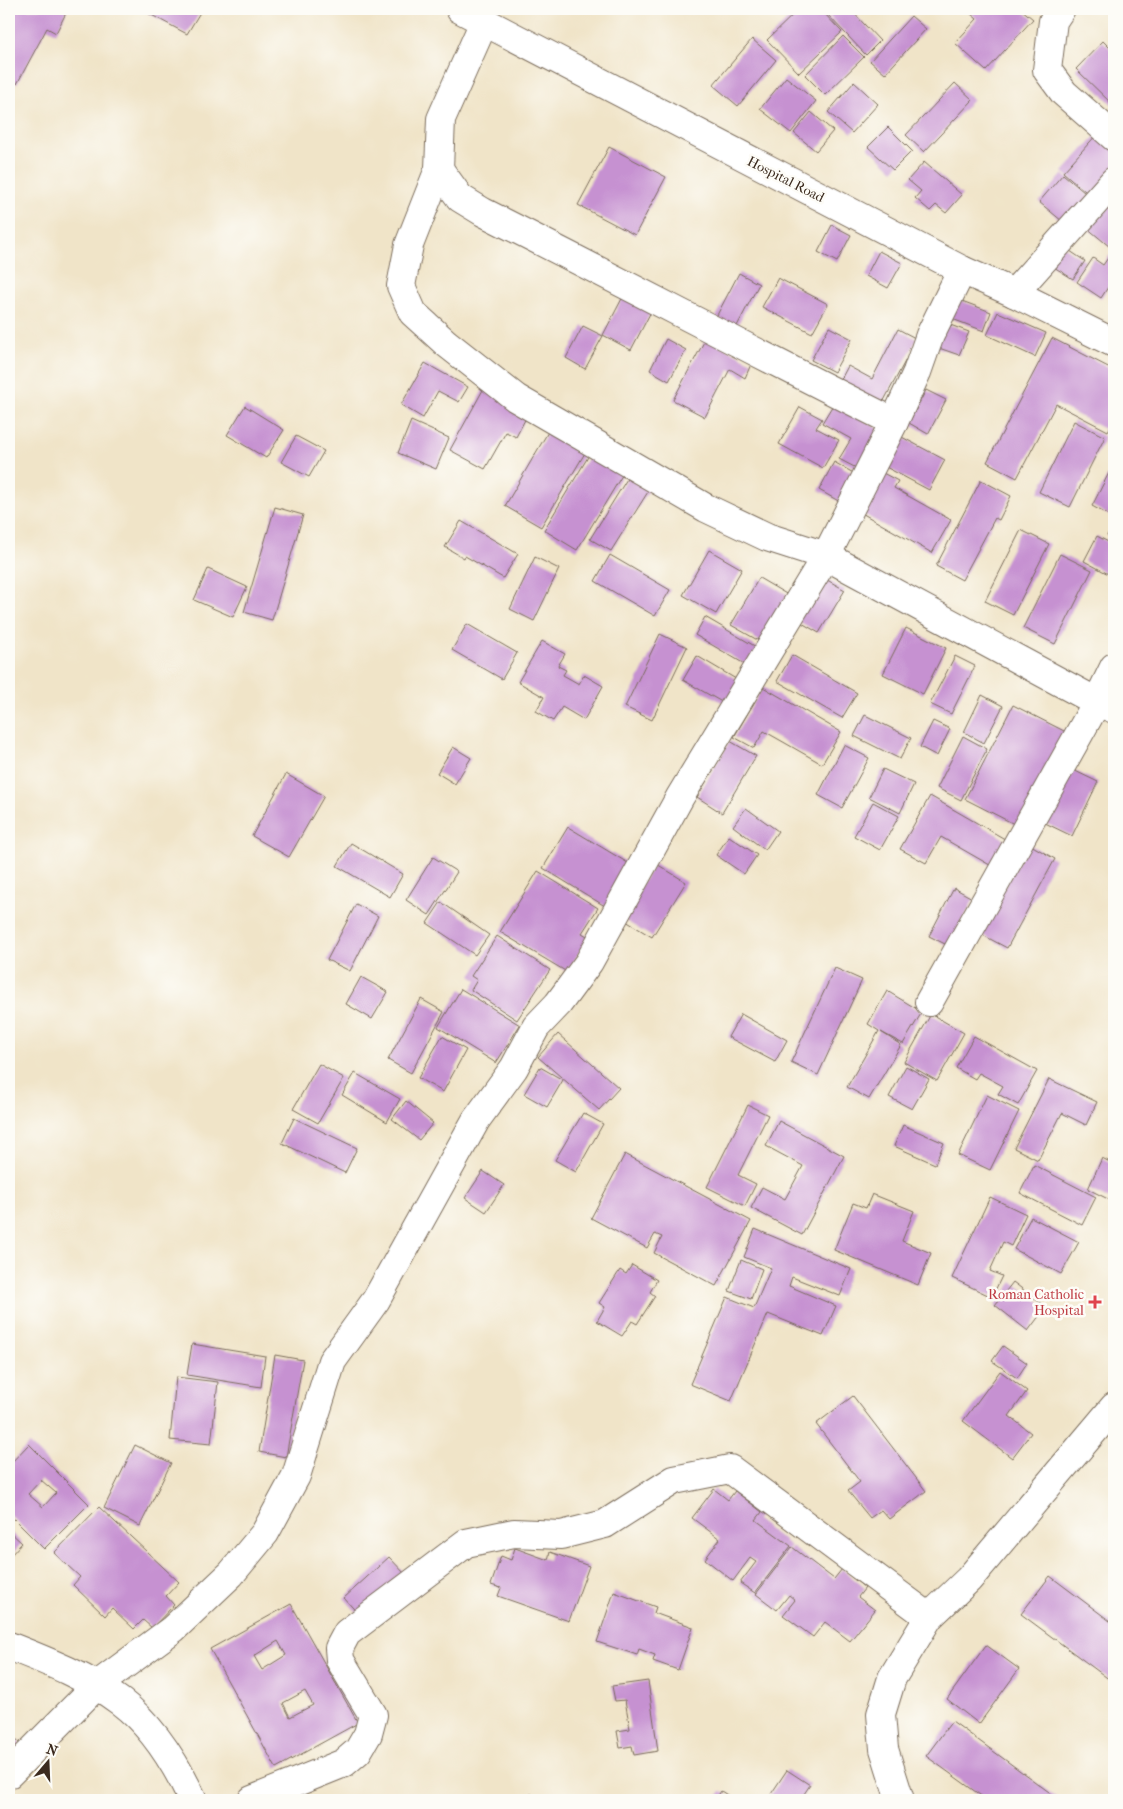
<svg xmlns="http://www.w3.org/2000/svg" width="1123" height="1809" viewBox="0 0 1123 1809" font-family="'IM FELL French Canon',serif">
<rect width="100%" height="100%" fill="#fdfcf7"/>
<filter id="ink" filterUnits="userSpaceOnUse"><feTurbulence type="fractalNoise" baseFrequency=".02" numOctaves="2"/><feDisplacementMap in="SourceGraphic" scale="10" xChannelSelector="R" yChannelSelector="G"/><feConvolveMatrix kernelMatrix="1 2 1 2 8 2 1 2 1" color-interpolation-filters="sRGB"/></filter>
<filter id="wash" filterUnits="userSpaceOnUse"><feTurbulence type="fractalNoise" baseFrequency=".0096" numOctaves="4" result="noise"/><feDisplacementMap in="SourceGraphic" scale="20" xChannelSelector="R" yChannelSelector="G"/><feGaussianBlur stdDeviation="1.12" result="paint"/><feColorMatrix in="noise" values="0 0 0 0 0 0 0 0 0 0 0 0 0 0 0 0 0 1.4 0 .05"/><feComposite in="paint" operator="in"/></filter>
<g filter="url(#wash)">
<rect width="100%" height="100%" fill="#f0e4c8"/>
<g id="blocks">
<!-- building -->
<g fill="#c691d1" fill-rule="evenodd">
<path d="M9,9H64L67,11L56,33L47,28L17,84L9,79Z"/>
<path d="M145,9H202L187,34L144,11Z"/>
<path d="M799,9H820L842,32L799,73L767,40Z"/>
<path d="M831,9H850L880,41L866,55L826,13Z"/>
<path d="M965,9H1021L1033,19L986,71L955,43L977,19Z"/>
<path d="M911,16L926,29L885,74L870,61Z"/>
<path d="M843,36L864,57L825,95L805,75Z"/>
<path d="M752,39L776,60L738,106L713,85Z"/>
<path d="M1103,41L1114,52V106L1076,69Z"/>
<path d="M786,77L816,101L791,133L760,109Z"/>
<path d="M854,82L878,104L852,133L828,112Z"/>
<path d="M955,83L973,100L924,152L906,135Z"/>
<path d="M811,112L833,131L816,151L794,133Z"/>
<path d="M888,127L912,151L893,170L868,147Z"/>
<path d="M1098,133L1114,148V174L1093,198L1063,172Z"/>
<path d="M609,147L666,177L635,235L578,205Z"/>
<path d="M924,162L962,195L946,213L936,205L930,211L915,198L921,191L908,180Z"/>
<path d="M1063,174L1092,199L1068,226L1039,202Z"/>
<path d="M1114,193V243L1110,247L1086,227Z"/>
<path d="M832,225L851,235L837,262L818,252Z"/>
<path d="M1061,245L1085,261L1073,279L1049,264Z"/>
<path d="M879,251L902,263L888,288L866,276Z"/>
<path d="M1110,255L1114,259V278L1101,298L1077,282L1093,258L1103,265Z"/>
<path d="M739,273L759,284L736,328L716,317Z"/>
<path d="M778,278L828,304L812,333L762,307Z"/>
<path d="M627,289L655,304L631,350L603,335Z"/>
<path d="M954,298L991,312L984,331L947,317Z"/>
<path d="M998,312L1046,333L1035,357L987,335Z"/>
<path d="M945,323L969,332L959,355L936,347Z"/>
<path d="M583,326L603,336L585,369L566,358Z"/>
<path d="M829,327L852,339L834,372L811,360Z"/>
<path d="M898,329L917,339L880,408L838,385L848,366L872,379Z"/>
<path d="M706,338L752,362L745,378L730,369L705,417L673,400Z"/>
<path d="M1052,338L1114,370V420L1108,431L1056,404L1017,478L987,462Z"/>
<path d="M666,339L686,350L669,381L650,370Z"/>
<path d="M425,363L468,387L459,402L438,391L423,418L401,405Z"/>
<path d="M484,388L529,412L516,437L506,432L485,469L450,450Z"/>
<path d="M926,390L946,400L928,434L909,423Z"/>
<path d="M834,403L885,432L862,471L839,459L851,439L822,423Z"/>
<path d="M245,406L284,430L266,458L227,435Z"/>
<path d="M800,407L822,419L816,428L839,440L823,468L779,444Z"/>
<path d="M411,421L449,438L436,469L398,453Z"/>
<path d="M1074,421L1105,437L1070,507L1039,492Z"/>
<path d="M548,432L585,453L541,527L505,506Z"/>
<path d="M898,435L945,460L929,490L882,465Z"/>
<path d="M296,436L324,451L309,477L281,462Z"/>
<path d="M591,452L624,472L577,550L544,530Z"/>
<path d="M834,462L857,475L842,503L819,490Z"/>
<path d="M1114,463V518L1092,506Z"/>
<path d="M881,472L898,481L894,488L951,520L932,553L858,511Z"/>
<path d="M630,474L651,487L611,551L590,539Z"/>
<path d="M981,480L1011,496L999,520L995,518L962,580L936,566Z"/>
<path d="M275,507L303,515L272,620L244,612Z"/>
<path d="M461,521L518,554L503,578L465,556L464,558L445,547Z"/>
<path d="M1114,521V540L1107,536Z"/>
<path d="M1021,530L1049,544L1013,615L985,601Z"/>
<path d="M1097,536L1114,545V577L1084,561Z"/>
<path d="M709,550L742,569L716,614L683,595Z"/>
<path d="M1060,554L1092,570L1055,644L1023,628Z"/>
<path d="M610,555L670,590L655,616L595,581Z"/>
<path d="M535,557L559,569L534,621L510,609Z"/>
<path d="M208,569L247,587L233,617L194,600Z"/>
<path d="M820,576L845,590L819,633L795,619Z"/>
<path d="M759,578L788,595L761,642L731,625Z"/>
<path d="M705,617L758,648L748,666L695,635Z"/>
<path d="M467,624L517,653L502,679L452,650Z"/>
<path d="M906,628L946,648L923,694L883,674Z"/>
<path d="M660,634L687,647L652,720L625,707Z"/>
<path d="M542,641L565,654L558,666L566,670L563,675L579,684L584,675L603,686L584,720L562,707L553,721L536,711L544,697L518,682Z"/>
<path d="M792,655L857,693L842,718L777,681Z"/>
<path d="M697,656L741,682L727,705L683,680Z"/>
<path d="M955,656L975,666L951,714L930,704Z"/>
<path d="M763,687L841,732L822,764L764,731L754,748L734,737Z"/>
<path d="M982,695L1003,706L984,743L964,732Z"/>
<path d="M1013,705L1066,732L1018,826L965,799Z"/>
<path d="M865,715L911,738L900,759L854,736Z"/>
<path d="M933,721L950,729L937,756L920,747Z"/>
<path d="M963,736L987,749L961,800L937,788Z"/>
<path d="M730,741L756,756L722,813L697,797Z"/>
<path d="M844,745L869,758L842,808L818,795Z"/>
<path d="M453,747L471,758L455,784L437,773Z"/>
<path d="M1067,767L1098,782L1072,836L1041,821Z"/>
<path d="M883,769L914,784L900,813L869,797Z"/>
<path d="M286,774L324,796L289,857L252,836Z"/>
<path d="M930,796L1010,842L995,868L941,837L926,863L900,849Z"/>
<path d="M873,802L899,816L880,850L854,836Z"/>
<path d="M746,808L778,831L765,850L733,826Z"/>
<path d="M568,827L633,866L608,908L543,868Z"/>
<path d="M729,836L757,855L744,874L716,855Z"/>
<path d="M351,843L403,874L390,897L337,866Z"/>
<path d="M1029,844L1055,859L1007,948L977,932Z"/>
<path d="M433,857L457,872L429,915L406,900Z"/>
<path d="M655,863L686,882L652,937L621,918Z"/>
<path d="M538,871L598,908L582,933L589,937L567,972L500,932Z"/>
<path d="M954,888L974,899L949,946L929,936Z"/>
<path d="M441,902L489,935L475,955L427,923Z"/>
<path d="M356,904L378,916L350,971L327,960Z"/>
<path d="M497,936L550,970L517,1020L471,990L477,980L471,976Z"/>
<path d="M835,968L862,980L818,1075L791,1062Z"/>
<path d="M361,977L388,992L372,1019L346,1004Z"/>
<path d="M461,989L520,1025L496,1063L438,1027Z"/>
<path d="M887,991L922,1012L903,1044L881,1032L901,1045L869,1099L847,1087L879,1031L868,1024Z"/>
<path d="M421,999L444,1012L411,1073L388,1060Z"/>
<path d="M741,1014L787,1040L775,1062L728,1037Z"/>
<path d="M931,1014L964,1033L937,1081L904,1062Z"/>
<path d="M558,1034L619,1088L599,1110L538,1057Z"/>
<path d="M442,1036L466,1050L443,1092L418,1078Z"/>
<path d="M974,1036L1037,1071L1018,1105L998,1094L1003,1086L979,1073L975,1079L956,1068Z"/>
<path d="M319,1064L344,1078L318,1123L293,1109Z"/>
<path d="M906,1066L929,1079L912,1109L889,1097Z"/>
<path d="M540,1067L563,1080L547,1107L524,1094Z"/>
<path d="M355,1073L400,1099L387,1122L342,1095Z"/>
<path d="M1049,1079L1097,1102L1086,1125L1062,1113L1038,1160L1014,1148Z"/>
<path d="M987,1095L1019,1111L990,1170L958,1155Z"/>
<path d="M406,1101L433,1123L419,1140L392,1119Z"/>
<path d="M748,1105L768,1115L738,1175L756,1184L745,1206L707,1187Z"/>
<path d="M583,1113L603,1124L576,1172L555,1160Z"/>
<path d="M294,1118L357,1148L345,1173L282,1143Z"/>
<path d="M779,1121L844,1156L802,1235L751,1208L762,1187L785,1199L803,1166L766,1146Z"/>
<path d="M903,1125L944,1143L935,1164L894,1146Z"/>
<path d="M625,1154L751,1221L716,1286L654,1253L662,1237L655,1234L647,1248L591,1218Z"/>
<path d="M1102,1158L1114,1164V1192L1110,1200L1088,1189Z"/>
<path d="M1034,1165L1096,1197L1082,1225L1020,1193Z"/>
<path d="M483,1171L504,1185L486,1212L465,1198Z"/>
<path d="M872,1194L914,1211L902,1241L931,1253L918,1285L834,1250L853,1203L866,1208Z"/>
<path d="M990,1197L1026,1214L1011,1246L1003,1242L990,1271L1002,1276L992,1297L952,1278Z"/>
<path d="M1031,1217L1079,1242L1061,1274L1014,1249Z"/>
<path d="M755,1229L851,1269L840,1296L792,1277L789,1286L836,1306L823,1336L768,1314L731,1401L690,1384L727,1297L754,1308L771,1268L744,1257Z"/>
<path d="M741,1260L762,1269L751,1299L729,1291Z"/>
<path d="M632,1265L657,1280L650,1292L655,1296L637,1324L632,1321L622,1336L597,1321L605,1307L599,1303L620,1270L626,1274Z"/>
<path d="M1013,1282L1046,1307L1028,1331L995,1305Z"/>
<path d="M192,1344L265,1356L261,1387L187,1375Z"/>
<path d="M1003,1346L1027,1363L1017,1378L992,1361Z"/>
<path d="M275,1355L303,1360L286,1457L259,1452Z"/>
<path d="M1000,1371L1027,1391L1009,1416L1031,1433L1012,1458L963,1421Z"/>
<path d="M176,1377L218,1382L211,1444L170,1440Z"/>
<path d="M853,1396L926,1491L889,1519L881,1510L870,1518L848,1491L860,1482L816,1424Z"/>
<path d="M29,1444L89,1504L44,1549L9,1514V1465ZM41,1480L56,1493L43,1507L28,1494Z"/>
<path d="M135,1445L171,1463L140,1526L104,1508Z"/>
<path d="M714,1489L728,1500L735,1491L762,1512L756,1520L791,1546L755,1593L740,1583L756,1562L750,1558L733,1581L705,1559L720,1539L692,1518Z"/>
<path d="M99,1507L179,1582L166,1596L174,1605L152,1628L143,1620L134,1629L112,1608L105,1616L73,1585L80,1577L54,1553Z"/>
<path d="M9,1531L22,1543L9,1557Z"/>
<path d="M792,1547L834,1579L842,1569L865,1588L858,1597L875,1610L850,1641L825,1622L813,1637L783,1615L795,1600L789,1595L777,1610L756,1594Z"/>
<path d="M515,1548L548,1560L550,1552L589,1566L569,1621L498,1596L501,1588L491,1585L501,1556L511,1560Z"/>
<path d="M389,1557L406,1575L360,1616L344,1598Z"/>
<path d="M1050,1576L1114,1624V1683L1021,1614Z"/>
<path d="M614,1592L656,1607L654,1613L693,1627L678,1670L653,1661L655,1655L639,1649L637,1655L597,1642Z"/>
<path d="M291,1604L358,1723L276,1768L210,1649ZM278,1641L286,1655L262,1670L254,1656ZM305,1691L313,1705L290,1717L283,1703Z"/>
<path d="M986,1645L1019,1669L979,1724L947,1699Z"/>
<path d="M648,1681L658,1751L634,1755L632,1746L620,1748L617,1731L630,1729L625,1700L615,1701L612,1686Z"/>
<path d="M952,1721L1060,1800H987L926,1756Z"/>
<path d="M9,1732L20,1744L9,1755Z"/>
<path d="M787,1770L810,1785L800,1800H767Z"/>
<path d="M721,1791L735,1800H715Z"/>
<path d="M532,1794L534,1800H506V1799Z"/>
</g>
</g>
</g>
<g filter="url(#ink)">
<use href="#blocks" fill-opacity="0" stroke="#7a6b5a" stroke-width="1"/>
<g fill="none" stroke-linecap="round" stroke-linejoin="round">
<!-- minor casing -->
<g stroke="#7a6b5a" stroke-width="30">
<g id="minor">
<path d="M460,9L962,270L1014,293L1114,343"/>
<path d="M1061,9L1053,21L1047,70L1064,93L1114,137"/>
<path d="M484,22L441,119L439,169L409,245L401,286L413,313L446,343L516,398L706,508L767,537L826,556L1097,702L1114,709"/>
<path d="M439,169L460,198L483,212C620,281 756,353 894,422"/>
<path d="M1014,293L1114,181"/>
<path d="M929,1002L1097,702L1114,667"/>
<path d="M9,1646C47,1661 88,1677 121,1702C154,1727 176,1764 193,1800"/>
<path d="M9,1774L96,1686L173,1629L231,1574L265,1533L296,1476L332,1361L376,1300L476,1120L514,1068L536,1027L558,1004L589,962L680,797L826,556L894,422L917,372L930,335L962,270"/>
<path d="M252,1800L344,1763L358,1751L368,1734L373,1715L340,1660L339,1648L347,1633L466,1543L514,1533L561,1535L605,1524L674,1480L730,1469L929,1617"/>
<path d="M900,1800L884,1749L881,1714L892,1678L929,1617L969,1579L1114,1407"/>
</g>
</g>
<!-- minor -->
<use href="#minor" stroke="#fff" stroke-width="28"/>
</g>
</g>
<!-- markers -->
<path fill="#e0444e" stroke="#fdfcf7" stroke-width="2" d="M1092.5 1294.5h5v5h5v5h-5v5h-5v-5h-5v-5h5z"/>
<g text-anchor="middle" stroke-width="5" stroke-linejoin="round" paint-order="stroke">
<!-- street labels -->
<g font-size="14" fill="#3b2a1e" stroke="#fdfcf7">
<text transform="translate(786 179) rotate(27)" y="5">Hospital Road</text>
</g>
<!-- health labels -->
<g font-size="14" fill="#be3a42" stroke="#fdfcf7" text-anchor="end">
<text x="1084" y="1299">Roman Catholic<tspan x="1084" dy="16">Hospital</tspan></text>
</g>
</g>
<!-- margin -->
<rect width="1123" height="1809" fill="none" stroke="#fdfcf7" stroke-width="30"/>
<!-- north arrow -->
<g transform="translate(48 1762) rotate(19)" stroke="#fdfcf7" stroke-width="4" paint-order="stroke">
<path d="M0-4L9 19L0 12L-9 19Z" fill="#3b2a1e"/>
<text y="-8" font-size="14" font-weight="bold" text-anchor="middle" fill="#3b2a1e">N</text>
</g>
</svg>
